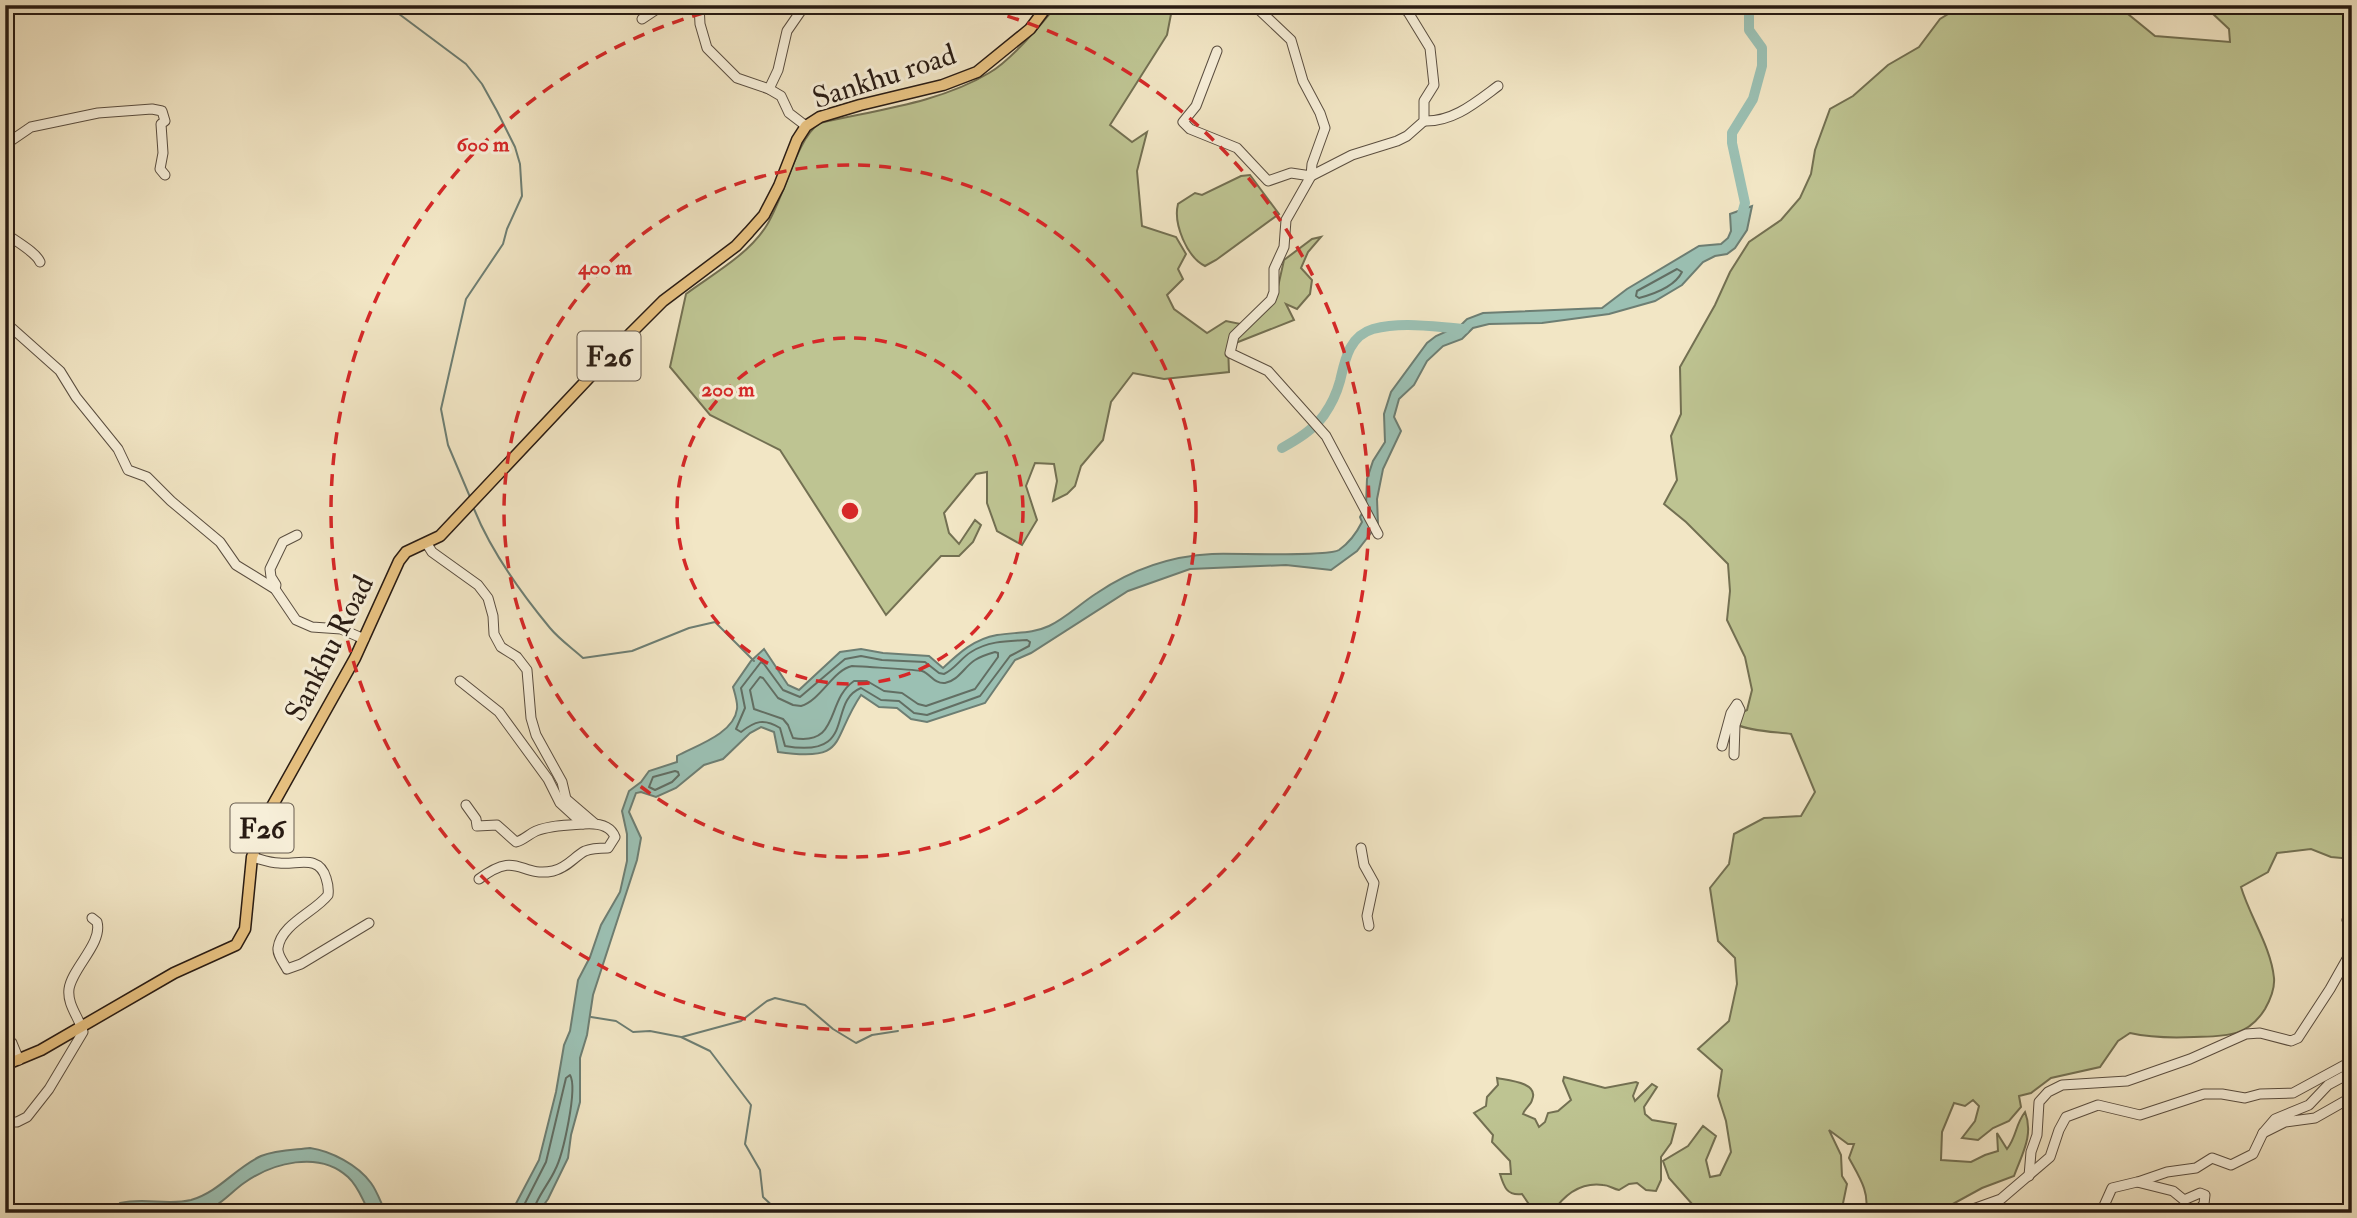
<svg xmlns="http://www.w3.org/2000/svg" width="2357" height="1218" viewBox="0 0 2357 1218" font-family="'IM FELL Double Pica',serif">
<rect width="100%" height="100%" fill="#f2e6c5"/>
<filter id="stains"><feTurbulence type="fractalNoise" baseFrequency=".00286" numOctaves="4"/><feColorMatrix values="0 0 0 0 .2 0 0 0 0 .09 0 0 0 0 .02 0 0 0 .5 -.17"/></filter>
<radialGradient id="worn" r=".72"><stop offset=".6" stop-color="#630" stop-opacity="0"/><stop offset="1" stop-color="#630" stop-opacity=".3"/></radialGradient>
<!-- green -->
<g fill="#bec492" stroke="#737052" stroke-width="2">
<path d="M1057,5H1171L1172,9L1167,35L1110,125L1132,142L1147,132L1137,171L1142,226L1176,237L1186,254L1178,269L1183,279L1167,295L1174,309L1207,333L1226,321L1250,326L1275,300L1284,260L1312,239L1321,237L1308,252L1301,268L1312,280L1310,294L1297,309L1286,304L1294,320L1228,346L1229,372L1164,379L1133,373L1111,402L1103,440L1081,466L1075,486L1067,494L1053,501L1057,481L1054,464L1035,463L1026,486L1037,520L1022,545L997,531L987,503V472L976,474L944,513L949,533L959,544L975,520L981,525L973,542L959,556H941L886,615L780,450L710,415L670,367L686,294C713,274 746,256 765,228C784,201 795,139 820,123C876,110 939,103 989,73C1010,61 1042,24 1057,5Z"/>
<path d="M1963,5H2121L2128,14L2155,36L2230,42L2229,29L2212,13V5H2256L2263,9L2266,5H2352V859L2331,857L2311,849L2277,853L2268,872L2241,887C2250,917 2271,947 2274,978C2275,989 2270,1000 2265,1009C2247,1038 2224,1036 2194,1037C2172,1038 2152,1038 2130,1033L2118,1041L2100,1067L2051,1078L2031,1093L2019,1096L2021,1107L2009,1121L1993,1128L1978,1140L1962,1138L1975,1121L1979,1106L1973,1100L1965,1106L1954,1103L1942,1132L1941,1160L1971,1162L1985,1155L1998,1151L1997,1133L2007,1149C2017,1136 2015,1125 2025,1112C2034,1135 2022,1154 2014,1176L1982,1188L1951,1205L1921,1212L1865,1213C1871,1193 1858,1175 1849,1158L1854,1144H1848L1829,1130L1841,1155L1842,1176L1847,1184L1841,1213H1700L1669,1178L1663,1161L1688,1146L1703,1126L1716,1136L1706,1160L1710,1177L1720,1175L1731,1152L1726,1121L1718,1096L1722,1070L1698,1049L1729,1021L1737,984L1735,958L1718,941L1710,888L1729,864L1734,834L1764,818L1801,816L1815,792L1791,734C1776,732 1749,731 1738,725L1743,712L1747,710L1752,690L1745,657L1727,620L1730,591L1728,564L1686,522L1664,504L1677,480L1671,436L1681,414L1680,367L1715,305L1730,272L1749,242L1781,220L1800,198L1811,174L1815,150L1830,109L1853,96L1888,65L1919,47L1940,19Z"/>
<path d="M1250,175L1279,214L1216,260L1205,266C1187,257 1173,224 1178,204L1195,193L1202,195L1241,176Z"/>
<path d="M1564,1077L1605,1088L1636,1082L1638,1083L1633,1096L1635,1101L1652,1084L1657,1087L1644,1107L1645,1114L1652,1120L1676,1124L1671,1143L1661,1157V1180L1656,1191L1646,1190L1637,1183L1629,1184L1619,1190C1613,1189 1609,1185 1603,1185C1581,1182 1564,1195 1552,1213H1535L1522,1194C1507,1196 1504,1187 1500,1174H1511L1510,1161L1492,1142L1493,1135L1474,1113L1486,1106L1487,1097L1498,1085L1497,1078C1506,1080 1540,1082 1532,1100C1531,1105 1525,1108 1523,1114L1535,1119L1539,1127L1545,1122L1548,1113L1558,1111L1571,1100L1563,1081Z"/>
</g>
<!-- water -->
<g fill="#9bc0b3" stroke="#6d7e73" stroke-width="2">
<path d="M1752,206L1747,230L1735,248L1727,254L1715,256L1703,262L1682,285L1655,301L1609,314L1542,323L1489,324L1473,328L1462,339L1443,346L1427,361L1414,385L1399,399L1394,417L1401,431L1383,469L1377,499L1378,524L1357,551L1331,570L1286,565L1190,569L1128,591L1031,653L1015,660L985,703L927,722L911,719L897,708L879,707L861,695C830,741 849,762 778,752L774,732L761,727L750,733L723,759L704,765L676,788L656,797L641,792L636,793L629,812L641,838L637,860L593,995L587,1035L580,1058V1102L571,1135L568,1158L548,1199L538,1213H511L539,1160L556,1092L564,1045L570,1031L578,980L590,957L601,925L620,892L627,861V834L622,811L629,791L641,782L649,771L677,762V756C695,746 734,734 737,709C738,703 735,694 733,687L751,661L764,649L788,685L799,690L840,652L861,649L883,653L929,656L943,668C959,653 974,639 997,635C1015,632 1032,634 1049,626C1066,618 1081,603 1097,593C1131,570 1171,556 1212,554C1232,553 1328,557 1339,550C1349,543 1357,532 1362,522L1360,517L1366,506L1367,479L1373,461L1385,442L1384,414L1391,392L1427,343L1436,336L1461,325L1467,319L1483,313L1602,308L1627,289L1699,246L1721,244L1728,238L1731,231L1730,214Z"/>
<path d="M310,1148C331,1151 358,1165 371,1183C377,1191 381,1203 386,1213H370C362,1200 359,1187 348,1177C319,1150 272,1163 244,1183C234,1190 225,1200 215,1206C191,1218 141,1213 114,1213L120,1203C146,1197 166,1206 191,1200C219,1192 235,1168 261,1156C276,1150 294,1150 310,1148Z"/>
</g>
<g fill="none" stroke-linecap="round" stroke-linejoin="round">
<!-- shore -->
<g stroke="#626e63" stroke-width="2">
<path d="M1677,269L1682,272C1675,286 1654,294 1639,298L1636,296L1637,291Z"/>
<path d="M1027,640L1030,642L1029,646L1010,656L980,696L927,715L914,713L899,701L881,700L861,688C826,702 859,759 785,746L780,728C764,718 755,721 741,732L736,729L745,708L741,688L761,662L764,664L783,690L800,697L845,659L861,656L882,660L925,662L939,673L944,674C955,669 961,658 971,652C988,641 1007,641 1027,640Z"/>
<path d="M995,652L998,653V657L975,689L926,706L918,704L902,693L884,691L867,681H854C825,701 841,746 793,738L788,725L783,719L754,709L750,690L760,677L763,678L778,698L793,705L801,706C821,700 833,670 852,666C855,666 918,670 922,671C931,674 934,684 945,683C958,681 965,666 975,660C981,656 988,654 995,652Z"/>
<path d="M675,771L678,772L679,775L672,782L655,790L649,787L653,777Z"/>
<path d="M122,1213C135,1201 151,1210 166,1210C175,1210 185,1207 194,1206L197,1213"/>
<path d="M520,1213L546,1162L566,1078L570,1075C578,1088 563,1155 555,1170C550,1182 534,1201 533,1213"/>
</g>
<!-- stream -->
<g stroke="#6d7e73" stroke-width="2">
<path d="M387,5L466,64L482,84L497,111L515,147L520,164L522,196L507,229L503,244L466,299L441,409L448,445L470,497"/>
<path d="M474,509C491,551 521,593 550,628C559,639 572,648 583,658L632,651L689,628L715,622L754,661"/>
<path d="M591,1017L616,1021L633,1032L650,1031L681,1037L710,1051L751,1105L745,1144L760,1170L763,1197L780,1213"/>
<path d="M682,1037L741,1021L767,1001L775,998L805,1005L833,1029L856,1043L872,1035L898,1031"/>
</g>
<!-- river -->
<g stroke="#9bc0b3" stroke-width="10">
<path d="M1740,221L1745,203L1732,143V133L1753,99L1762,66V48L1749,30V5"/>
<path d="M1282,448C1298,439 1313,430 1324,415C1331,405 1337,392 1340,381C1345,360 1349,336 1373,329C1403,321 1434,327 1464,329"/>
</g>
<!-- minor casing -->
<g stroke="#5a4e40" stroke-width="11">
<g id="minor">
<path d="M699,5L700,24L707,48L737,78L769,89L781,96L789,113L806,126"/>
<path d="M1254,5L1291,40L1303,81L1320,113L1325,128L1312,164L1311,176L1286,220L1284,247L1274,269V292L1271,300L1234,336L1230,353L1268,371L1326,436L1378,534"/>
<path d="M642,19L663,5"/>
<path d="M1217,51L1196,106L1183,122L1190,129L1237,148L1268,181L1291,173L1311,176L1352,155L1397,141L1407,136L1424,121V101L1434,85L1430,48L1408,12L1400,5"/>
<path d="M769,89L778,70L787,31L805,5"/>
<path d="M1424,121C1453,122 1475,103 1498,86"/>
<path d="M5,148L12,140L31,127L98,113L152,109L162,111L165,121L161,124L163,153L160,169L165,175"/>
<path d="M5,233C15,241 36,252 40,262"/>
<path d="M5,322L60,371L76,397L118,449L128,470L147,477L171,501L220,542L236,565L275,589L296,620L312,627L341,629L364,639"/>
<path d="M427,544L432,552L478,585L488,598L493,616L494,634L501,647L517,657L527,670L531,718L536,735L562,782L566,799L594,823"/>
<path d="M275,589L276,585L271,577L270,569L283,542L297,535"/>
<path d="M460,681L499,712L548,779L560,803L583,824C595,823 610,824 615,837L608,848C601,848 592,848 585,851C575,856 567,868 553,871C519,878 519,849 479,879"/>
<path d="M1722,746L1731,713L1737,704L1740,710L1735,725L1734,755"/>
<path d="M466,805L476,819L477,826L497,825L516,842C524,840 529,834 536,831C551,825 568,825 583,824"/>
<path d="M1361,848L1364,865L1374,883L1367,916L1369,926"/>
<path d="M252,857C260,859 270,863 279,863C298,865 319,854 326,878C328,884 329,888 328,895C315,912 281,924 278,948C277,955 284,963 287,969L301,964L369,923"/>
<path d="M2347,920L2352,914"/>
<path d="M5,1036L12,1043L19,1060"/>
<path d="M2352,1072L2328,1085L2309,1105L2275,1119L2263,1133L2285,1122L2315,1118L2352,1097"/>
<path d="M5,1122H17L27,1117L49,1089L83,1032C79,1017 67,1005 69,989C72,968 103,943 97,922L92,918"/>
<path d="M2029,1176L2031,1152L2037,1135L2039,1102L2048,1092L2062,1085L2127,1081L2190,1059L2246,1034L2260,1033L2291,1041L2298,1038L2330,989L2352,950"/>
<path d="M2138,1182L2167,1172L2196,1168L2212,1158L2231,1165L2253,1154L2263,1133"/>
<path d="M1962,1213L2001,1199L2050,1157L2059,1130L2066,1117L2098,1105L2140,1115L2204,1094H2222L2245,1098L2260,1094L2293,1093L2352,1061"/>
<path d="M2087,1213L2103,1208L2112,1188L2137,1182L2173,1191L2184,1200L2200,1193L2205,1195L2204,1204L2196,1213"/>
</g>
</g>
<!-- major casing -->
<g stroke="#281b13" stroke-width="13">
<path id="major" d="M5,1065L41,1050L174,973L236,945L245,929L252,857L270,810L355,658L399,561L406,552L440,536L632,332L663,301L736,246L749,232L764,215L779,186L797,140L806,126L820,117L860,105L943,85L977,72L1030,29L1048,5"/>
</g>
<!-- minor -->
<use href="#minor" stroke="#f7efd9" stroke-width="9"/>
<!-- major -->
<use href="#major" stroke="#e9c382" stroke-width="10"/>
</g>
<!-- distance rings -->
<g fill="none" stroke="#d62828" stroke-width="3.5" stroke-dasharray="12 9">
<circle cx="850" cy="511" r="173"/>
<circle cx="850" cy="511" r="346"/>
<path d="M967 5A519 519 0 1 1 733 5"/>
</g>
<g text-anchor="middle" stroke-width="6" stroke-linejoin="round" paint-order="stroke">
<!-- shield labels -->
<g fill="#f7efd9" stroke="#665b4e" stroke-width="2">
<rect x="577.5" y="331.5" width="63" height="49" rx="5"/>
<rect x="230.5" y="803.5" width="63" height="49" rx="5"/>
</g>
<g font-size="28" font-weight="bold" fill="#281b13">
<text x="609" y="366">F26</text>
<text x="262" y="838">F26</text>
</g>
<!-- street labels -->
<g font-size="30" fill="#281b13" stroke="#f7efd9">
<text transform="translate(884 76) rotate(-18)" y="10">Sankhu road</text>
<text transform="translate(329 648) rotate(-63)" y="10">Sankhu Road</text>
</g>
</g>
<circle cx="850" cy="511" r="10" fill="#d62828" stroke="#f7efd9" stroke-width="3.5"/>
<g font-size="21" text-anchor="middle" font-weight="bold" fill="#d62828" stroke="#f7efd9" stroke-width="6" stroke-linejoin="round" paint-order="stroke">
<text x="483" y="151">600 m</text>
<text x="605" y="274">400 m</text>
<text x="728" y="396">200 m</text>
</g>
<!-- margin -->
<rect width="2357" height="1218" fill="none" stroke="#f2e6c5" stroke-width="28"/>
<rect x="7" y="7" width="2343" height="1204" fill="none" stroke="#281b13" stroke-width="3.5"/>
<rect x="14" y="14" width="2329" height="1190" fill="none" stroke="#281b13" stroke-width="2"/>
<rect width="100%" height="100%" filter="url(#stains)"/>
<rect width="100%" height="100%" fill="url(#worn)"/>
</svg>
